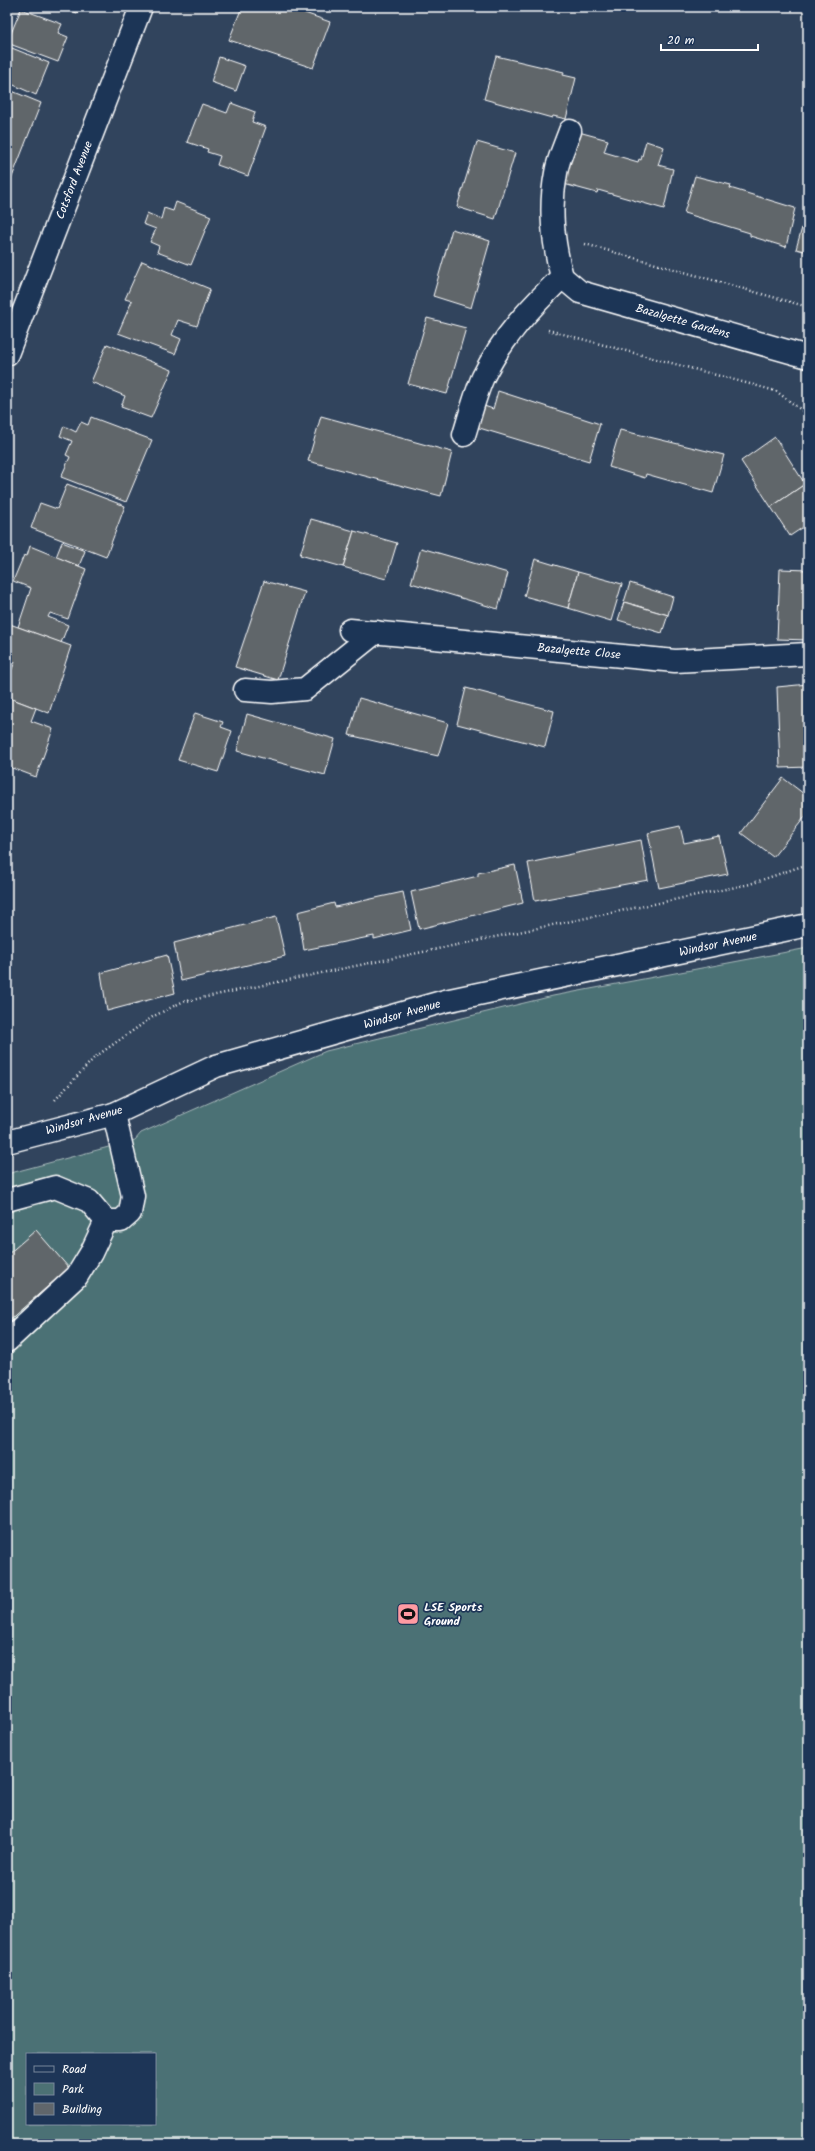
<svg xmlns="http://www.w3.org/2000/svg" width="815" height="2151" viewBox="0 0 815 2151" font-family="Kalam,sans-serif">
<rect width="100%" height="100%" fill="#31445d"/>
<filter id="ink" filterUnits="userSpaceOnUse"><feTurbulence type="fractalNoise" baseFrequency=".025" numOctaves="2"/><feDisplacementMap in="SourceGraphic" scale="8" xChannelSelector="R" yChannelSelector="G"/><feConvolveMatrix kernelMatrix="1 2 1 2 8 2 1 2 1" color-interpolation-filters="sRGB"/></filter>
<g filter="url(#ink)">
<!-- green -->
<path fill="#4c7174" stroke="#a6b8ba" fill-rule="evenodd" d="M808,948V2144H7V1174L135,1140L141,1133L326,1051L553,996ZM27,2054H155V2124H27Z"/>
<!-- building -->
<g fill="#60666b" stroke="#fff">
<path d="M61,7H79L77,13Z"/>
<path d="M242,7H288L330,22L313,68L229,40Z"/>
<path d="M21,9L62,24L58,33L68,37L58,62L7,43Z"/>
<path d="M7,46L49,63L36,95L7,82Z"/>
<path d="M496,56L564,72L563,75L576,78L566,119L553,116L552,118L484,99Z"/>
<path d="M219,57L245,66L236,91L211,82Z"/>
<path d="M7,89L41,103L7,190Z"/>
<path d="M231,103L255,112L252,122L266,127L248,176L217,165L220,156L207,152L208,149L187,142L202,104L227,113Z"/>
<path d="M575,131L608,140L604,152L638,162L639,159L641,160L646,141L664,147L658,165L673,169L664,209L598,190L597,193L560,183Z"/>
<path d="M477,142L515,153L495,219L457,207Z"/>
<path d="M695,176L731,185L730,188L795,208L786,247L750,236V233L684,213Z"/>
<path d="M176,202L211,216L191,265L157,252L159,246L150,242L156,229L143,224L147,213L161,219L164,208L173,211Z"/>
<path d="M807,210L808,211V252L796,249Z"/>
<path d="M452,229L490,241L471,308L433,296Z"/>
<path d="M142,261L210,289L197,326L178,320L172,335L181,339L175,354L118,333L132,301L125,299Z"/>
<path d="M427,318L466,328L447,394L408,384Z"/>
<path d="M107,344L172,370L151,418L121,407L125,396L91,382Z"/>
<path d="M498,391L600,424L589,461L476,427L481,405L493,409Z"/>
<path d="M321,416L452,452L441,496L308,461Z"/>
<path d="M91,417L152,440L126,502L61,477L70,457L66,455L72,441L60,436L64,426L76,432L81,422L88,425Z"/>
<path d="M620,430L724,455L713,493L646,474L645,478L609,467Z"/>
<path d="M775,437L805,484L771,507L741,461Z"/>
<path d="M67,484L125,506L106,557L31,528L40,503L57,509Z"/>
<path d="M805,484L808,489V524L790,536L771,507Z"/>
<path d="M311,519L354,531L343,567L300,555Z"/>
<path d="M354,531L397,543L386,579L343,567Z"/>
<path d="M62,542L85,551L79,566L56,557Z"/>
<path d="M30,546L86,569L68,619L50,613L48,617L68,625L61,643L18,627L31,588L13,581L24,555L27,556Z"/>
<path d="M421,548L508,573L498,609L411,583Z"/>
<path d="M535,559L578,572L568,608L524,596Z"/>
<path d="M780,569L808,570V640L777,639Z"/>
<path d="M578,572L622,584L611,621L568,608Z"/>
<path d="M264,581L305,592L278,680L235,667Z"/>
<path d="M630,583L673,597L668,615L624,602Z"/>
<path d="M624,602L668,615L662,633L618,620Z"/>
<path d="M7,623L71,646L49,713L7,697V680L15,662L7,659Z"/>
<path d="M808,684V767L780,768L777,687Z"/>
<path d="M466,688L554,711L545,747L457,724Z"/>
<path d="M7,697L36,708L31,721L53,729L36,777L7,766Z"/>
<path d="M359,698L448,723L438,756L349,735Z"/>
<path d="M195,713L223,722L221,727L232,731L218,772L178,760Z"/>
<path d="M247,714L335,739L325,775L237,751Z"/>
<path d="M783,778L808,797V813L773,857L741,833Z"/>
<path d="M680,826L684,843L719,836L728,874L659,888L648,833Z"/>
<path d="M641,840L648,880L535,901L528,863Z"/>
<path d="M515,865L523,903L419,929L411,892L478,876V873Z"/>
<path d="M403,892L411,930L374,939V936L304,950L298,912L334,903L335,907Z"/>
<path d="M276,917L285,956L181,981L174,943Z"/>
<path d="M167,955L175,993L107,1011L101,973Z"/>
<path d="M36,1230L69,1268L7,1322V1255Z"/>
</g>
<g fill="none" stroke-linecap="round" stroke-linejoin="round">
<!-- minor casing -->
<g stroke="#fff" stroke-width="25">
<g id="minor">
<path d="M562,277L580,292L808,357"/>
<path d="M562,277C553,242 549,209 556,173C558,159 565,145 570,131"/>
<path d="M7,354L141,7"/>
<path d="M464,435C470,416 475,395 483,377C503,336 530,308 562,277"/>
<path d="M350,630L675,661L808,654"/>
<path d="M245,690L272,692L305,689L376,632"/>
<path d="M7,1142L114,1114L216,1066L445,1001L808,925"/>
<path d="M7,1200L55,1187L89,1201L106,1221"/>
<path d="M7,1341L77,1276L91,1253L106,1221H121L130,1213L133,1196L114,1114"/>
</g>
</g>
<!-- path -->
<g stroke="#fff" stroke-width="2.5" stroke-dasharray="1 3" stroke-linecap="butt">
<path d="M585,244L808,307"/>
<path d="M548,330L776,391L808,415"/>
<path d="M55,1100L95,1057L154,1016L182,1002L750,884L808,864"/>
</g>
<!-- minor -->
<use href="#minor" stroke="#1d3557" stroke-width="22"/>
</g>
</g>
<!-- icons -->
<defs>
<g id="stadium-square" transform="scale(1.15)"><rect x="-9" y="-9" width="18" height="18" rx="4" fill="#ff9aa2" stroke="#1d3557"/><path d="M0-5a6.5 5 0 1 0 0 10a6.5 5 0 1 0 0-10ZM-3.5-1.8h7v3.6h-7Z" fill="#111"/></g>
</defs>
<g fill-rule="evenodd">
<use href="#stadium-square" x="408" y="1614"/>
</g>
<g text-anchor="middle" stroke-width="3.5" stroke-linejoin="round" paint-order="stroke">
<!-- street labels -->
<g font-size="12" fill="#fff" stroke="#1d3557">
<text transform="translate(74 180) rotate(-69)" y="4">Cotsford Avenue</text>
<text transform="translate(683 321) rotate(16)" y="4">Bazalgette Gardens</text>
<text transform="translate(579 651) rotate(5)" y="4">Bazalgette Close</text>
<text transform="translate(718 944) rotate(-12)" y="4">Windsor Avenue</text>
<text transform="translate(402 1014) rotate(-16)" y="4">Windsor Avenue</text>
<text transform="translate(84 1120) rotate(-16)" y="4">Windsor Avenue</text>
</g>
<!-- poi labels -->
<g font-size="12" font-weight="bold" fill="#fff" stroke="#1d3557" text-anchor="start">
<text x="424" y="1611">LSE Sports<tspan x="424" dy="14">Ground</tspan></text>
</g>
</g>
<!-- margin -->
<rect width="815" height="2151" fill="none" stroke="#1d3557" stroke-width="24"/>
<rect x="12" y="12" width="791" height="2127" fill="none" stroke="#fff" stroke-width="1.5" filter="url(#ink)"/>
<!-- legend -->
<rect x="26" y="2053" width="130" height="72" fill="#1d3557" stroke="#77869a"/>
<rect x="34" y="2066" width="20" height="6" fill="#1d3557" stroke="#77869a"/>
<text x="62" y="2073" font-size="12" fill="#ffffff">Road</text>
<rect x="34" y="2083" width="20" height="12" fill="#4c7174" stroke="#77869a"/>
<text x="62" y="2093" font-size="12" fill="#ffffff">Park</text>
<rect x="34" y="2103" width="20" height="12" fill="#60666b" stroke="#77869a"/>
<text x="62" y="2113" font-size="12" fill="#ffffff">Building</text>
<!-- scale -->
<path d="M661 44v6h97v-6" fill="none" stroke="#ffffff" stroke-width="2"/>
<text x="667" y="44" font-size="12" fill="#ffffff" stroke="#1d3557" stroke-width="3" paint-order="stroke">20 m</text>
</svg>
